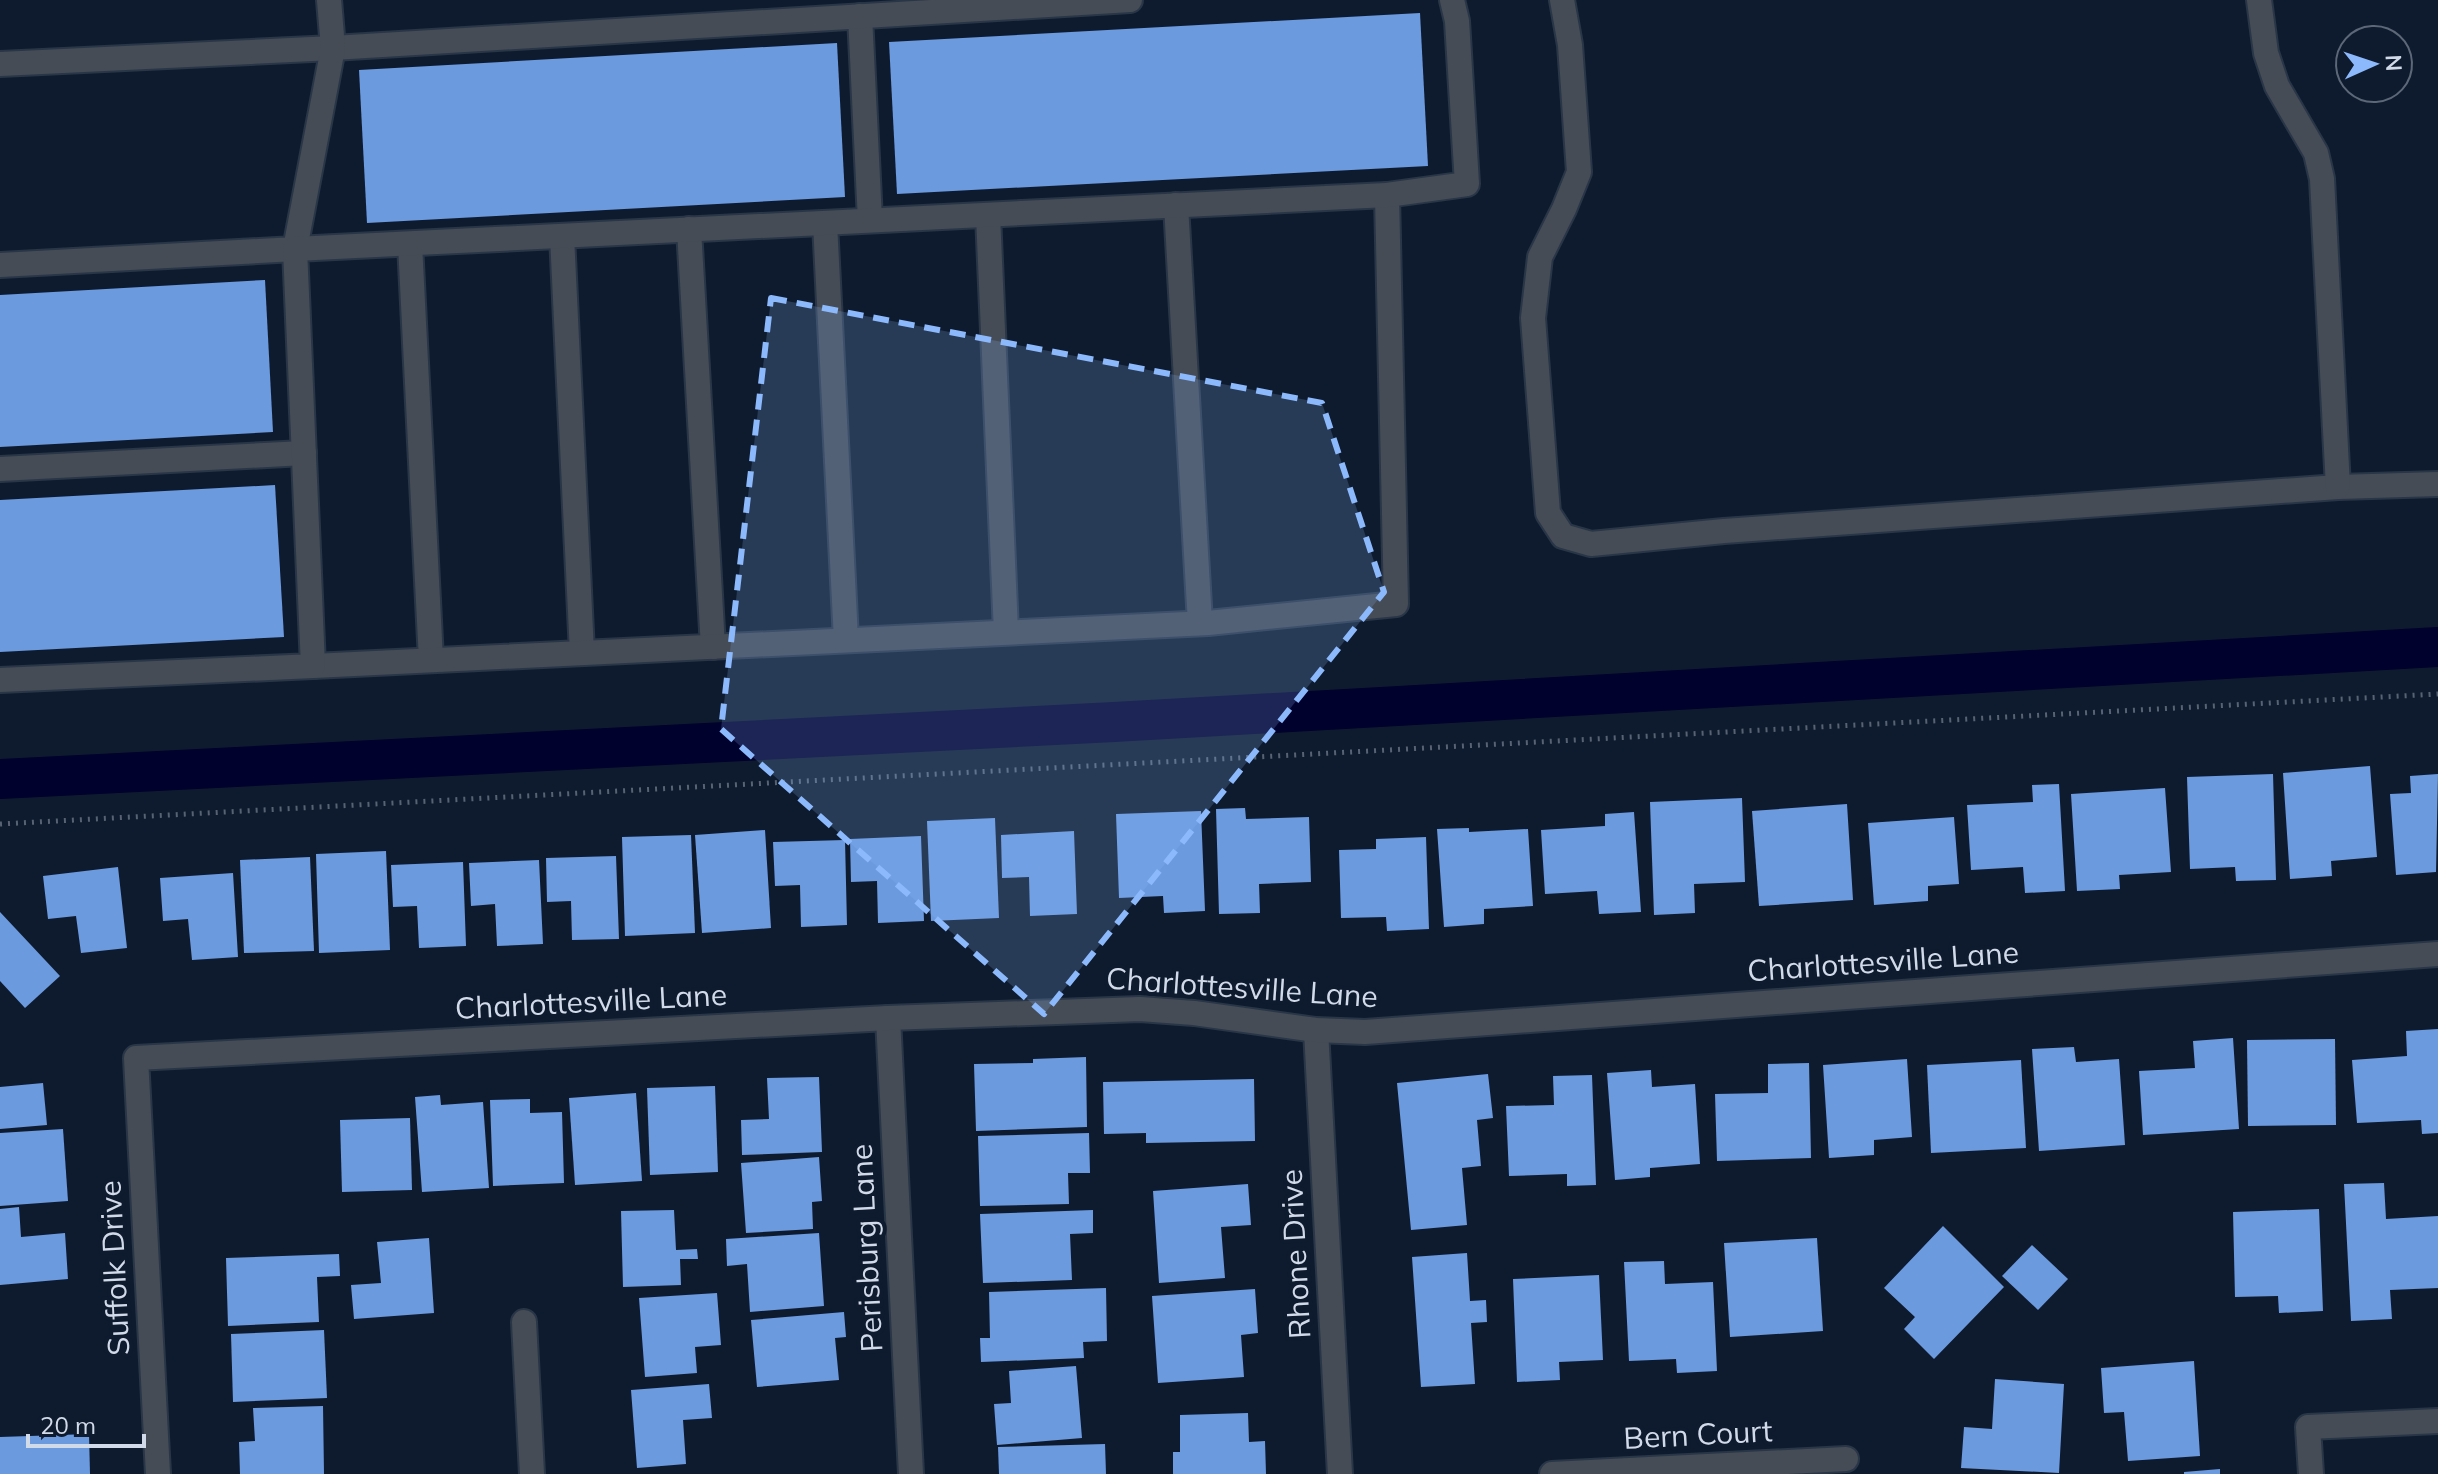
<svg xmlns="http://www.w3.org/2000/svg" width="2438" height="1474" viewBox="0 0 2438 1474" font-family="Mulish,sans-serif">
<rect width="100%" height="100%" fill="#0e1b2e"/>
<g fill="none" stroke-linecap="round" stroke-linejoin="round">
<!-- canal -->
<path stroke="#00012c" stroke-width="40" d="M0,779L1114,722L2438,647"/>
</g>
<!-- building -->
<g fill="#6c9adf">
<path d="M1420,13L1428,166L897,194L889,42Z"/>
<path d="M837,43L845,197L367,223L359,70Z"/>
<path d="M265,280L273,432L0,447V295Z"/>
<path d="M275,485L284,637L0,652V500Z"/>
<path d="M2370,766L2377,857L2331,861L2332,876L2290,879L2283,773Z"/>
<path d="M2273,774L2276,880L2236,881L2235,867L2190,869L2187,777Z"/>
<path d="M2438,774L2436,872L2396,875L2390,794L2411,793L2410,776Z"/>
<path d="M2059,784L2065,891L2025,893L2023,867L1971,870L1967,805L2033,802L2032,785Z"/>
<path d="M2165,788L2171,872L2119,875L2120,889L2077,891L2071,794Z"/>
<path d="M1742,798L1745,882L1694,884L1695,913L1654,915L1650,802Z"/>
<path d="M1847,804L1853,900L1759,906L1752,811Z"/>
<path d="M1245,808L1246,819L1309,817L1311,882L1259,884L1260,913L1219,914L1216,809Z"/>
<path d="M1201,811L1205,911L1164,913L1163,896L1119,898L1116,814Z"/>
<path d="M1634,812L1641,912L1599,914L1597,891L1545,894L1541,830L1605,826V814Z"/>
<path d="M1954,817L1959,884L1928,886V901L1874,905L1868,823Z"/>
<path d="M995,818L999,918L931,921L927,821Z"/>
<path d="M1469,828V832L1528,829L1533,906L1484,909V924L1444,927L1437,829Z"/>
<path d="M765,830L771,928L702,933L695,835Z"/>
<path d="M1074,831L1077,914L1030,916L1029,877L1002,878L1001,835Z"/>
<path d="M691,835L695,933L625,936L622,837Z"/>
<path d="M921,836L924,921L878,923L877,881L851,882L850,839Z"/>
<path d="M1426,837L1429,929L1387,931L1386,917L1341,918L1339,850L1376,849V839Z"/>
<path d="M845,840L847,925L801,927L800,885L775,886L773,842Z"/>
<path d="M386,851L390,950L319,953L316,854Z"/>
<path d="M616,856L619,939L572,940L571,901L547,902L546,858Z"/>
<path d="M310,857L314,951L244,953L240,860Z"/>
<path d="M539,860L543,944L497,946L495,904L471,906L469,863Z"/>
<path d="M463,862L466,946L419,948L417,906L393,907L391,865Z"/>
<path d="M118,867L127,948L81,953L76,916L48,919L43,876Z"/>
<path d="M233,873L238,957L192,960L188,919L163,921L160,878Z"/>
<path d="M0,912L60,976L25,1008L0,981Z"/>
<path d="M2438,1029V1133L2422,1134L2421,1120L2357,1123L2352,1060L2407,1056L2406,1031Z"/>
<path d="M2233,1038L2239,1129L2143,1135L2139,1071L2195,1068L2193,1041Z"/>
<path d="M2335,1039L2336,1125L2248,1126L2247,1040Z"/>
<path d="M2074,1047L2076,1062L2119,1059L2125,1145L2039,1151L2032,1049Z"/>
<path d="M1086,1057L1087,1127L976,1131L974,1064L1033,1063V1059Z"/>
<path d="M1907,1059L1912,1137L1874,1140V1155L1829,1158L1823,1065Z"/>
<path d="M2021,1060L2026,1148L1931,1153L1927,1065Z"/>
<path d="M1809,1063L1811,1158L1717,1161L1715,1094L1768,1093V1064Z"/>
<path d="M1651,1070L1652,1087L1695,1084L1700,1164L1650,1168V1177L1615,1180L1607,1073Z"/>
<path d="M1488,1074L1493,1118L1477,1120L1481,1166L1462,1168L1467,1225L1411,1230L1397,1083Z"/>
<path d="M1592,1075L1596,1185L1567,1186V1174L1509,1176L1506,1106L1554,1105L1553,1076Z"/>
<path d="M819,1077L822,1152L742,1155L741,1120L769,1119L767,1078Z"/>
<path d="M1254,1079L1255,1141L1146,1143V1133L1104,1134L1103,1082Z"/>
<path d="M43,1083L47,1125L0,1129V1087Z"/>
<path d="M715,1086L718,1172L650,1175L647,1088Z"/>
<path d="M636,1093L642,1181L575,1185L569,1098Z"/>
<path d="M440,1095L441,1105L483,1102L489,1188L422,1192L415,1097Z"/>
<path d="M530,1099V1113L562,1112L564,1183L493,1186L490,1100Z"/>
<path d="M410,1118L412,1190L342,1192L340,1120Z"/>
<path d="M63,1129L68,1201L0,1206V1133Z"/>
<path d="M1089,1133L1090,1173H1068L1069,1204L980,1206L978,1136Z"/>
<path d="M819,1157L822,1201L812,1202L813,1229L746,1233L741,1163Z"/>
<path d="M2384,1183L2386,1219L2438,1216V1288L2390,1290L2392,1319L2351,1321L2344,1184Z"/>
<path d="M1248,1184L1251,1225L1221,1227L1225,1278L1159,1283L1153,1191Z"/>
<path d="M19,1207L21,1237L65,1233L68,1279L0,1285V1209Z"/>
<path d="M2319,1209L2323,1311L2279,1313L2278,1296L2235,1297L2233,1212Z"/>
<path d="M674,1210L676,1250L697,1249L698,1259H680L681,1285L623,1287L621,1211Z"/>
<path d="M1093,1210V1233L1070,1234L1072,1280L983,1283L980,1214Z"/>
<path d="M1943,1226L2004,1287L1934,1359L1904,1329L1915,1317L1884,1288Z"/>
<path d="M819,1233L824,1306L750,1312L747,1264L727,1266L726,1239Z"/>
<path d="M429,1238L434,1313L354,1319L351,1285L381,1283L377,1242Z"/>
<path d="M1817,1238L1823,1331L1730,1337L1724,1243Z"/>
<path d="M2032,1245L2068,1279L2038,1310L2002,1276Z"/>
<path d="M1467,1253L1470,1301L1486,1300L1487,1322L1471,1323L1475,1384L1421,1387L1412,1257Z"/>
<path d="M339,1254L340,1276L317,1277L319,1322L228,1326L226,1258Z"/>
<path d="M1664,1261L1665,1284L1713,1282L1717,1371L1677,1373L1676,1359L1629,1361L1624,1262Z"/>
<path d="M1599,1275L1603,1360L1559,1362L1560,1380L1517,1382L1513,1279Z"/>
<path d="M1106,1288L1107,1341L1083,1342L1084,1358L981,1362L980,1338H990L989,1292Z"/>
<path d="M1255,1289L1258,1333L1241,1335L1244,1377L1158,1383L1152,1296Z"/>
<path d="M717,1293L721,1345L695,1347L697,1373L645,1377L639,1298Z"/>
<path d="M844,1312L846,1337L835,1338L839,1380L757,1387L751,1320Z"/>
<path d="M324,1330L327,1398L233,1402L231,1334Z"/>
<path d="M2194,1361L2200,1456L2128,1461L2124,1412L2104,1413L2101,1368Z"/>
<path d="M1076,1366L1082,1438L997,1445L994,1404L1011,1403L1009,1371Z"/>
<path d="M1995,1379L2064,1384L2059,1473L1961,1468L1964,1427L1992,1429Z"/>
<path d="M709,1384L712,1418L683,1420L686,1464L637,1468L631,1390Z"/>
<path d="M323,1406L324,1474H240L239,1442L255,1441L253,1408Z"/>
<path d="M1248,1413L1249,1442L1265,1441L1266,1474H1173V1452H1180V1415Z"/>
<path d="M89,1434L90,1474H0V1437Z"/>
<path d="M1105,1444L1106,1474H999L998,1447Z"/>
<path d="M2220,1469V1474H2184V1472Z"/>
</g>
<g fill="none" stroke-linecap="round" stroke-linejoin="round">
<!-- minor casing -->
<g stroke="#293648" stroke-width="28">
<g id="minor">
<path d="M1562,0L1570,45L1579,172L1564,209L1540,257L1533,318L1548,513L1563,536L1591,544L1724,531L2338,487L2438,484"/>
<path d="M2259,0L2266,53L2277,86L2316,153L2322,179L2338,487"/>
<path d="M860,16L870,220"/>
<path d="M0,64L333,48L1130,0"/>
<path d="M1176,205L1200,623"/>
<path d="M988,215L1006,632"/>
<path d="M825,223L846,640"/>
<path d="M689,229L713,647"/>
<path d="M562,236L582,653"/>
<path d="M410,244L431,660"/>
<path d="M0,265L295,249L333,48L329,0"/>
<path d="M0,469L304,453"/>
<path d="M313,666L1208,623L1396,604L1387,195"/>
<path d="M0,680L313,666L295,249L1387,195L1467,184L1457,21L1452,0"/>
<path d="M888,1018L911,1474"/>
<path d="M1316,1030L1340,1474"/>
<path d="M524,1322L532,1474"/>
<path d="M158,1474L136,1058L888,1018L1140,1009L1194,1013L1316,1030L1365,1032L2438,954"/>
<path d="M1552,1474L1846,1459"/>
<path d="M2311,1474L2308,1427L2438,1421"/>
</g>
</g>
<!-- path -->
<path stroke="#576374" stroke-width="5" stroke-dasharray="2 6" stroke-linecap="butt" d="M0,824L2438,694"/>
<!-- minor -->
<use href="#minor" stroke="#454c56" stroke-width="24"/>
</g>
<!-- marked area -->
<path fill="#8cb9fc" fill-opacity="0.2" stroke="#8cb9fc" stroke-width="6" stroke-dasharray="16 10" stroke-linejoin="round" d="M771,298L1322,403L1384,592L1044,1014L721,729Z"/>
<g text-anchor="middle" stroke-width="8" stroke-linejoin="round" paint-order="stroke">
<!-- street labels -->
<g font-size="30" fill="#d1dae8" stroke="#0e1b2e">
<text transform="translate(1883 962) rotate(-4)" y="10">Charlottesville Lane</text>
<text transform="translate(1242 988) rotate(4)" y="10">Charlottesville Lane</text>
<text transform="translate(591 1002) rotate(-3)" y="10">Charlottesville Lane</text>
<text transform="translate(867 1248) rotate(-93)" y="10">Perisburg Lane</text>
<text transform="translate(1296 1254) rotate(-93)" y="10">Rhone Drive</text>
<text transform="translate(115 1268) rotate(-93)" y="10">Suffolk Drive</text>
<text transform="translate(1698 1435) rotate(-3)" y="10">Bern Court</text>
</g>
</g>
<!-- north arrow -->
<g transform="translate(2374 64) rotate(87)"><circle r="38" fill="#0e1b2e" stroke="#5c6778" stroke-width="2"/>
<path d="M0-6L14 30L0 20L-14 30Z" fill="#8cb9fc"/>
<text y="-12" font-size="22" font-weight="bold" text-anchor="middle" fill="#d1dae8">N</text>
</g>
<!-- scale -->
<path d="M28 1434v12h116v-12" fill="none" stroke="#d1dae8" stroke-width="4"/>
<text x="40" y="1434" font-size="24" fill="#d1dae8" stroke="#0e1b2e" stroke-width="6" paint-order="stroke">20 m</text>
</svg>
